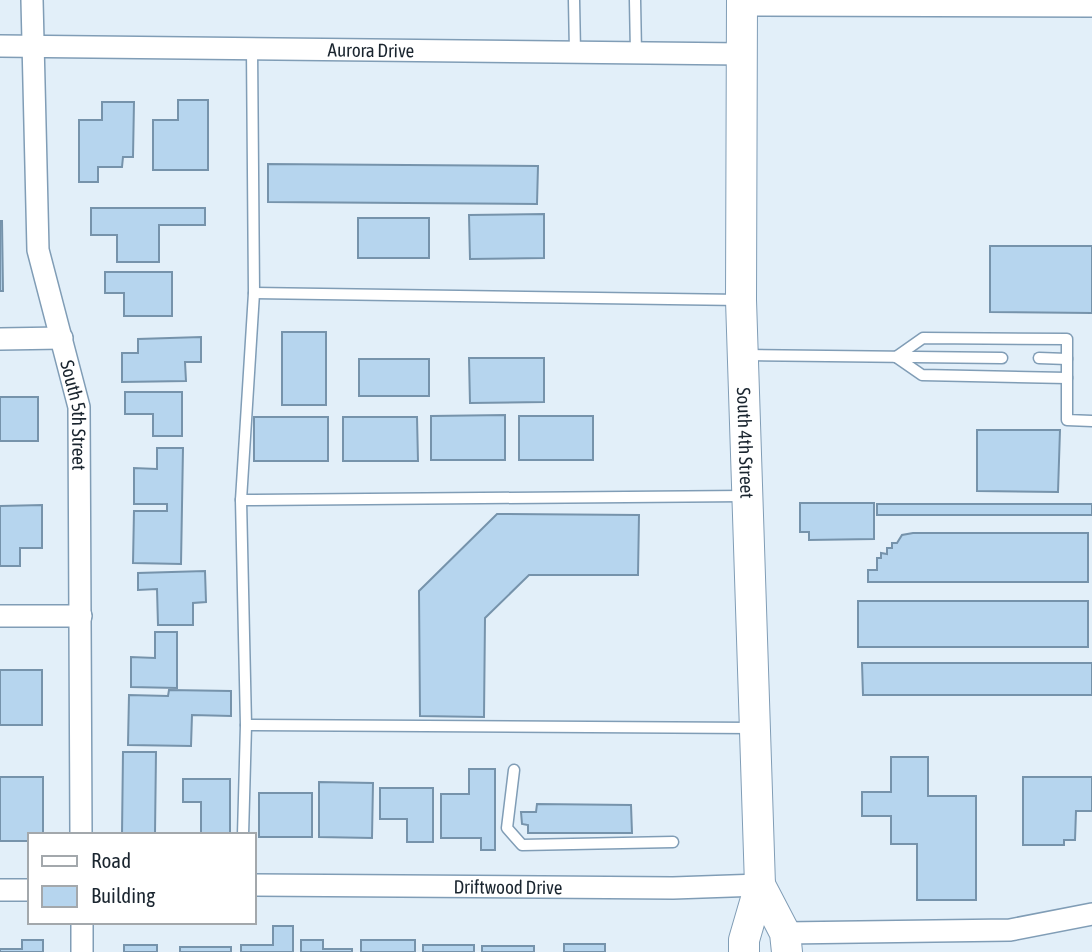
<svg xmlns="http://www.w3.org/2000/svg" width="1092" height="952" viewBox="0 0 1092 952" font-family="'Asap Condensed',sans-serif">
<rect width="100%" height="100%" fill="#e2eff9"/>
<!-- building -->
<g fill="#b6d5ee" stroke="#7693ab" stroke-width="2">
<path d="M178,100H208V170H153V120H178Z"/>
<path d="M102,102H134L133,157H123L122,167H98V182H79V120H102Z"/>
<path d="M268,164L538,166L537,204L268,202Z"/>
<path d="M91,208H205V225H159V262H117V235H91Z"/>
<path d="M544,214V258L470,259L469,215Z"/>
<rect x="358" y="218" width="71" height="40"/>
<path d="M0,221H2L3,291H0Z"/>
<path d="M990,246H1092V313L990,312Z"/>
<path d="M105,272H172V316H124V293H105Z"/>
<rect x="282" y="332" width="44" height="73"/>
<path d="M201,337V362H185L186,381L122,382V353H138V339Z"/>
<path d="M469,358H544V402L470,403Z"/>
<rect x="359" y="359" width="70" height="37"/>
<path d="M125,392H182V436H153V414H125Z"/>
<rect x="0" y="397" width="38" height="44"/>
<path d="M505,415V460H431V416Z"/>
<rect x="519" y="416" width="74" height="44"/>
<rect x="254" y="417" width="74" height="44"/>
<path d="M343,417H417L418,461H343Z"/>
<path d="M977,430H1060L1058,492L977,491Z"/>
<path d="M157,448H183L181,564L133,563L134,511H167V504H134V468L157,469Z"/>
<path d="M800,503H874V539L809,540V532H800Z"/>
<rect x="877" y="504" width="215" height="11"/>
<path d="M42,505V548H20V566H0V506Z"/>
<path d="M497,514L639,515L638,575H529L485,618L484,717L420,716L419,591Z"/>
<path d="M913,533H1088V582H868V570H877V558H881V553L887,554V548H892V543H897L902,535Z"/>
<path d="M205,571L206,602L193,603V625H158L157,589L138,590V573Z"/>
<rect x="858" y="601" width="230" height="46"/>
<path d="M155,632H177V688L131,687V657L155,658Z"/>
<path d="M862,663H1092V695H863Z"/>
<rect x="0" y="670" width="42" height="55"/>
<path d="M169,690L231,691V716L192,715L191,746L128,745L129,695L168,696Z"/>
<path d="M123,752H156L155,835H122Z"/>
<path d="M891,757H928V796H976V900H917V844H891V816H862V792H891Z"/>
<path d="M469,769H495V850H481V838H441V794H469Z"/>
<path d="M0,777H43V835H30V841H0Z"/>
<path d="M1023,777H1092V811H1076L1075,840H1064V845H1023Z"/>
<path d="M183,779H230V835H201V802H183Z"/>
<path d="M319,782L373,783L372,838L319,837Z"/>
<path d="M380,788H433V842H407V819H380Z"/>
<rect x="259" y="793" width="53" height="44"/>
<path d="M537,804L631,805L632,833H528V825L522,824L521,812H536Z"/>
<path d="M273,926H293V952H241V945H273Z"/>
<path d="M22,940H43V952H0V949H22Z"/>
<path d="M301,940H323V949H352V952H301Z"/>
<rect x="361" y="940" width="54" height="12"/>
<rect x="564" y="944" width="41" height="8"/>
<rect x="124" y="945" width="33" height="7"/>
<rect x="423" y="945" width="51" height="7"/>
<rect x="482" y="946" width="52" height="6"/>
<rect x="180" y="947" width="51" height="5"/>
</g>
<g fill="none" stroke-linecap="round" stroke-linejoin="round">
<!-- lane casing -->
<g stroke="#809db6" stroke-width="13">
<g id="lane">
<path d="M574,0L575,52"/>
<path d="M635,0L636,53"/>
<path d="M254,293L741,300"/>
<path d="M745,355L1002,358"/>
<path d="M896,357L923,338L1067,339V420L1092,421"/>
<path d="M896,357L922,375L1067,378"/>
<path d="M1039,358L1067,359"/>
<path d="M241,500L745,496"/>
<path d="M246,725L241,500L254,293L252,49"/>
<path d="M514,770L507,828L522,845L673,842"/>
<path d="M243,835L246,725L754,728"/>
</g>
</g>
<!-- street casing -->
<g stroke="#809db6" stroke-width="24">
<g id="street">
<path id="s1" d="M32,0L38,250L79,407L81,835"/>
<path d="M742,5L1092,6"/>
<path id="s2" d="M0,46L743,54"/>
<path d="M0,339L62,338"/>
<path d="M0,616H81"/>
<path id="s3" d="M254,885L673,888L760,885"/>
<path d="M0,890H30"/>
<path d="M82,922V952"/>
<path d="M785,933L1010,930L1092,914"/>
</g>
</g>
<!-- secondary casing -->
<g stroke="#809db6" stroke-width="32">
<g id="secondary">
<path id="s4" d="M742,0L741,300L760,885L744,940V952"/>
<path d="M760,885L785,933L787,952"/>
</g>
</g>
<!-- lane -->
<use href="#lane" stroke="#fff" stroke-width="10"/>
<!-- street -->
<use href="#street" stroke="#fff" stroke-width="21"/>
<!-- secondary -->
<use href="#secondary" stroke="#fff" stroke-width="30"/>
</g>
<g text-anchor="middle" stroke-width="7" stroke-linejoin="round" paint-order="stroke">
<!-- street labels -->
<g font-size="19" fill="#1a252f" stroke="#fff">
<text dy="7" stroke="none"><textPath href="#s2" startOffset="371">Aurora Drive</textPath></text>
<text dy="7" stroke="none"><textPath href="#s1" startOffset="420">South 5th Street</textPath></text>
<text dy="7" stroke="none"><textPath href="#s4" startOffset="443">South 4th Street</textPath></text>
<text dy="7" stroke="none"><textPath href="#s3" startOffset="254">Driftwood Drive</textPath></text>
</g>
</g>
<!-- legend -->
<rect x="28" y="833" width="228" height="91" fill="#ffffff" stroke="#a3a8ac" stroke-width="2"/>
<rect x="42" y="856" width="35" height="10" fill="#ffffff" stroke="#a3a8ac" stroke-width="2"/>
<text x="91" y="868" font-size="21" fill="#1a252f">Road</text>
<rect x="42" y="886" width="35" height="21" fill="#b6d5ee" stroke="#a3a8ac" stroke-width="2"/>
<text x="91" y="903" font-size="21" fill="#1a252f">Building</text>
</svg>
